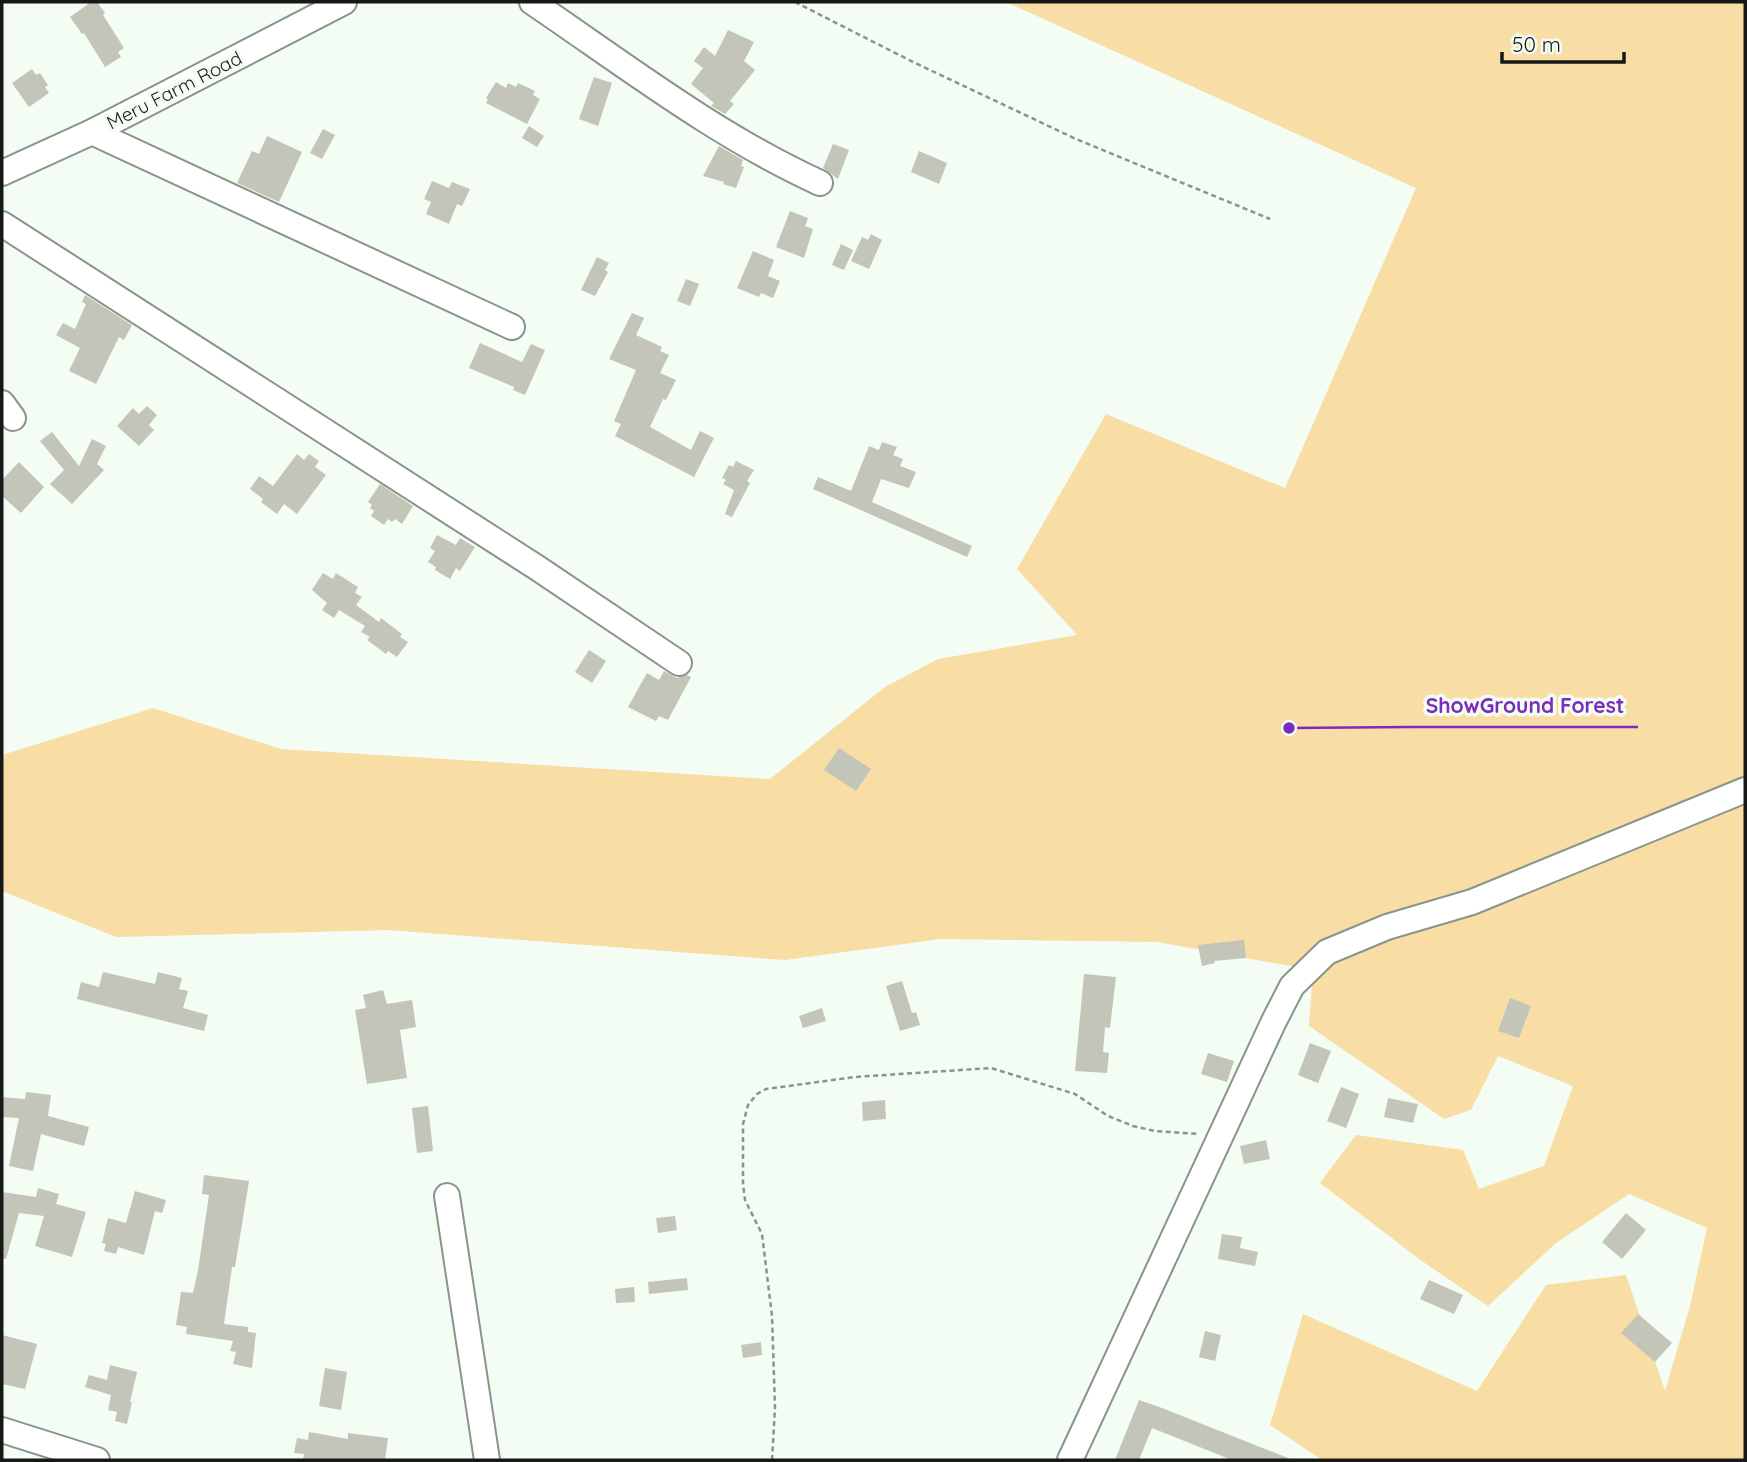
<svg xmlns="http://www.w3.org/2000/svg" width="1747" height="1462" viewBox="0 0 1747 1462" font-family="Quicksand,sans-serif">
<rect width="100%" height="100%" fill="#f3fdf3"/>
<!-- green -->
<path fill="#f8dda4" d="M1006,2H1745V1460H1322L1270,1425L1303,1314L1477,1391L1546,1285L1626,1275L1665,1391L1690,1306L1707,1228L1629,1194L1556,1243L1488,1306L1419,1259L1320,1183L1356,1135L1463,1150L1479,1189L1544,1166L1573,1086L1498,1056L1471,1110L1444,1119L1309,1026L1313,970L1157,942L941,939L785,960L389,930L116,937L2,891V755L153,708L281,749L770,779L885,687L938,659L1077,635L1017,569L1106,414L1285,488L1416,188Z"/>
<!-- building -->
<g fill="#c2c5b8">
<path d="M91,2H97L105,13L103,15L124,48L118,52L121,57L105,67L84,33L82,34L70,17Z"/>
<path d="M728,30L754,42L744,61L755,70L730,101L734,104L725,114L711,106L714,103L691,84L703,68L694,61L704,47L715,56Z"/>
<path d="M32,69L36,75L40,73L48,85L45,87L49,93L29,107L12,83Z"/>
<path d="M594,77L612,83L598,126L579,119Z"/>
<path d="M496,82L506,88L508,83L516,87L518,83L535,91L533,95L540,99L527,124L486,103L488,99L486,98Z"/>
<path d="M529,126L544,136L537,147L522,138Z"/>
<path d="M323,129L335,135L322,159L310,153Z"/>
<path d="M267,136L302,152L279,202L237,183L252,151L259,154Z"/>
<path d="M833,144L849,150L838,179L823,168Z"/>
<path d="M719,146L743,160L741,166L744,167L736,188L723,184L724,182L703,176Z"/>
<path d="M919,151L947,163L939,184L911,172Z"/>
<path d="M432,181L449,188L452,182L470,189L462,206L457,204L449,224L426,214L431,202L424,199Z"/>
<path d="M790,211L808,218L805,226L813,229L804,258L776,247Z"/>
<path d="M871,234L882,240L869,269L851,261L862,237L868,240Z"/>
<path d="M841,244L853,250L844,270L832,265Z"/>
<path d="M753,251L774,260L768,276L780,281L773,298L761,293L759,297L737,288Z"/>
<path d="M597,257L609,263L605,270L608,272L595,296L581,290Z"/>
<path d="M686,279L699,284L690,306L677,301Z"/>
<path d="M85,295L132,325L124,340L119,337L96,384L69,371L80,348L56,335L63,323L75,329L86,304L82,302Z"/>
<path d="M632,313L644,318L636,335L662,347L660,351L669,355L660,373L676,380L666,400L663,399L650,427L691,450L700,431L714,438L694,477L615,436L621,424L614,421L636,370L609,359Z"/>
<path d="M480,343L522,362L531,344L545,350L525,395L513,390L514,387L469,368Z"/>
<path d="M147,406L157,415L149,425L154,430L139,446L117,426L133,408L139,414Z"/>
<path d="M52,432L79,466L92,439L106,446L97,464L104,470L72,504L50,484L64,470L40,441Z"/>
<path d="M882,442L897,447L893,455L903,459L900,466L916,472L909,488L881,479L872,502L972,546L967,557L813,489L818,477L851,491L869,446L879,450Z"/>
<path d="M297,454L304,460L309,454L319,461L315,467L326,475L297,514L284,504L277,514L261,502L263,499L250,489L259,476L273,486Z"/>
<path d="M736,461L754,470L747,481L750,483L732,517L725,514L734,490L723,484L726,480L722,478L729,465L733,467Z"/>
<path d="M19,462L44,487L21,513L2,496V480Z"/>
<path d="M380,484L413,506L402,524L395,519L392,522L388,519L384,525L371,516L374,511L370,508L372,505L368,502Z"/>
<path d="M437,535L456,545L460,538L475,547L460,571L456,568L450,579L435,570L436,567L428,562L435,551L430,548Z"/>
<path d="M323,573L333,579L336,573L358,587L355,593L362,597L356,605L379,622L381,618L402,634L400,637L408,642L397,657L388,651L386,654L367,640L370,637L361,632L365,626L339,610L334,618L322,610L327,603L312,590Z"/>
<path d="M589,650L606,661L592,683L575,672Z"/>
<path d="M664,671L677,678L687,675L691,677L668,720L659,716L656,721L628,707L647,673L659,680Z"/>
<path d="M839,748L871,769L856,791L824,770Z"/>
<path d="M1244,940L1246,958L1214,961L1215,963L1202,966L1198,945Z"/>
<path d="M103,972L155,984L158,972L182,978L179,989L188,991L183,1008L208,1015L204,1031L77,999L81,982L99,987Z"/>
<path d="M1084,974L1116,977L1110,1028L1105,1027L1103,1052L1109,1053L1107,1073L1075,1071Z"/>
<path d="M902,981L912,1013L916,1012L920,1025L900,1031L886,986Z"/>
<path d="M383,990L387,1004L412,1000L416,1027L400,1030L407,1078L367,1084L355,1010L366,1008L363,995Z"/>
<path d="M1510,998L1531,1006L1519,1038L1498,1031Z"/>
<path d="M822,1008L826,1021L803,1028L799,1016Z"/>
<path d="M1310,1043L1331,1051L1318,1083L1298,1075Z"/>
<path d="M1208,1053L1234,1061L1227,1082L1201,1074Z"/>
<path d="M1341,1087L1359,1094L1346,1128L1327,1121Z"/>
<path d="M26,1092L51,1095L48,1116L89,1127L84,1146L41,1134L33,1171L9,1166L19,1118L2,1117V1097L25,1099Z"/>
<path d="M1388,1098L1418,1104L1413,1123L1384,1117Z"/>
<path d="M885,1100L886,1119L863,1121L862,1102Z"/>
<path d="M428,1106L433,1151L417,1153L412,1108Z"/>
<path d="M1266,1140L1270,1159L1244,1164L1240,1146Z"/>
<path d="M204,1175L249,1181L235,1267H232L224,1324L248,1327V1332L256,1333L252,1368L233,1364L236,1352L230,1351L233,1341L186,1334L187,1327L176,1325L181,1292L193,1293L198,1270L209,1195L202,1194Z"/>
<path d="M38,1188L59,1194L56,1204L86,1212L72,1257L35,1246L44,1216L19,1213L6,1259L2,1258V1192L36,1197Z"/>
<path d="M135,1191L166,1200L162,1213L155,1211L144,1255L118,1247L116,1254L104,1251L106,1244L102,1243L108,1218L126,1223Z"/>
<path d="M1626,1213L1646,1230L1622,1259L1602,1242Z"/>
<path d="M675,1216L677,1230L658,1233L656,1218Z"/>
<path d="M1222,1234L1242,1237L1240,1248L1258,1252L1255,1266L1218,1259Z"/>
<path d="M687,1278L688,1290L649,1294L648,1282Z"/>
<path d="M1429,1280L1463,1295L1454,1314L1420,1299Z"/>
<path d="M634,1287L635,1302L616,1303L615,1289Z"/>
<path d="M1638,1314L1672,1343L1655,1362L1621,1333Z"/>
<path d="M1205,1331L1221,1335L1215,1361L1199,1357Z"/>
<path d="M2,1335L37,1344L25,1389L2,1384Z"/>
<path d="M761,1342L762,1355L743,1358L741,1345Z"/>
<path d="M110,1365L137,1372L130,1402H132L127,1424L115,1421L117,1412L108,1410L111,1395L85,1387L89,1375L107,1380Z"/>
<path d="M325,1368L347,1372L341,1410L319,1406Z"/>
<path d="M1139,1400L1162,1408L1293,1460H1232L1152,1428L1139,1460H1115Z"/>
<path d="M309,1432L348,1439V1433L388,1438L385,1460H303L304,1454L294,1453L297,1438L308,1440Z"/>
</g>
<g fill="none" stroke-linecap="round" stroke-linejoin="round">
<!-- minor casing -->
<g stroke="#8a948a" stroke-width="28">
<g id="minor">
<path d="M532,2C625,65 717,136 820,183"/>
<path d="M92,132L512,327"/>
<path d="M2,173L92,132L344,2"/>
<path d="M2,224L536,567L679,663"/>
<path d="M2,403L13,418"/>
<path d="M447,1196L487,1460"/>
<path d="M2,1430L97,1460"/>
<path d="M1070,1460L1274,1021L1292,986L1327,952L1387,927L1472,902L1745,790"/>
</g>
</g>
<!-- path -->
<g stroke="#8c928c" stroke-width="2.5" stroke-dasharray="5 3.5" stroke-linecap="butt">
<path d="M795,2L911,61L1076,139L1270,219"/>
<path d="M772,1460L775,1408L772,1316L762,1234L745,1200L743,1184V1124L748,1105L757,1094L766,1089L855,1077L991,1068L1075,1094L1108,1116L1133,1126L1155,1131L1199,1134"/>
</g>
<!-- minor -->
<use href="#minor" stroke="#fff" stroke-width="24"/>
</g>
<g text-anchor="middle" stroke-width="7" stroke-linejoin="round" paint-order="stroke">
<!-- street labels -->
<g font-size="19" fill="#161916" stroke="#f3fdf3">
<text transform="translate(174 90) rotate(-27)" y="7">Meru Farm Road</text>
</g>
</g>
<!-- callouts -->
<path fill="none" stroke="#7b2cbf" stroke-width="2.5" d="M1289 728L1411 727H1638"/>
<circle fill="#7b2cbf" stroke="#f3fdf3" stroke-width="2.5" cx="1289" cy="728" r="7"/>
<g font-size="21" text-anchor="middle" font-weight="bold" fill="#7b2cbf" stroke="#f3fdf3" stroke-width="7" stroke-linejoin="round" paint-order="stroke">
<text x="1525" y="713">ShowGround Forest</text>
</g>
<!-- border -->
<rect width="1747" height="1462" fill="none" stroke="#161916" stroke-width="7"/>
<!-- scale -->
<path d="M1502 52v10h122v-10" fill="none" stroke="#161916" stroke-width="3.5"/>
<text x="1512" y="52" font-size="21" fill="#161916" stroke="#f3fdf3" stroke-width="5" paint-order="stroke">50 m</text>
</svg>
